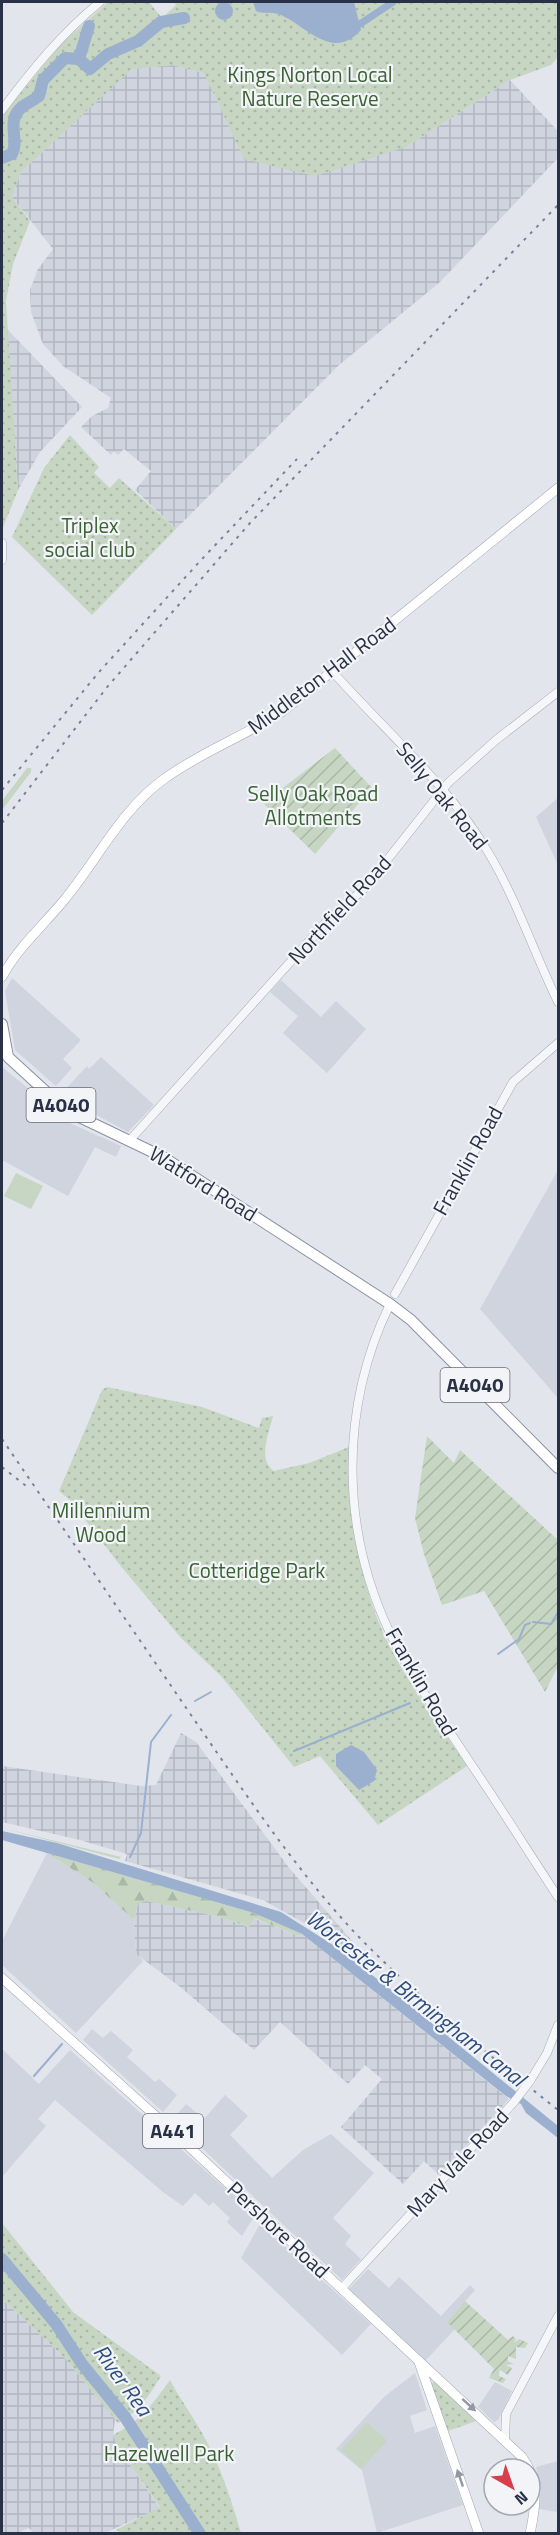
<svg xmlns="http://www.w3.org/2000/svg" width="560" height="2535" viewBox="0 0 560 2535" font-family="'Titillium Web',sans-serif">
<defs>
<pattern id="industrial-grid" width="8" height="8" patternUnits="userSpaceOnUse" patternTransform="scale(1.5)"><rect width="8" height="8" fill="#cfd4de"/><path d="M0 4h8M4 0v8" fill="none" stroke="#b2b6c0"/></pattern>
<pattern id="forest-firs" width="22" height="20" patternUnits="userSpaceOnUse" patternTransform="scale(1.5)"><rect width="22" height="20" fill="#c6d6c2"/><path d="M5 1l3.5 6h-7zM16 11l3.5 6h-7z" fill="#aab8a8"/></pattern>
<pattern id="park-dots" width="8" height="8" patternUnits="userSpaceOnUse" patternTransform="scale(1.5)"><rect width="8" height="8" fill="#c6d6c2"/><path d="M2 2h.1M6 6h.1" fill="none" stroke="#aab8a8" stroke-width="1.8" stroke-linecap="round"/></pattern>
<pattern id="garden-furrows" width="10" height="10" patternUnits="userSpaceOnUse" patternTransform="scale(1.5)"><rect width="10" height="10" fill="#c6d6c2"/><path d="M-1 1l2-2M0 10L10 0M9 11l2-2" fill="none" stroke="#aab8a8"/></pattern>
</defs>
<rect width="100%" height="100%" fill="#e2e5eb"/>
<!-- built -->
<g fill="#cfd4de">
<path d="M558,798V865L536,817Z"/>
<path d="M12,978L81,1040L63,1059L72,1068L56,1086L15,1050L5,991Z"/>
<path d="M281,980L321,1017L336,1001L366,1029L327,1073L283,1033L298,1016L270,992Z"/>
<path d="M101,1057L154,1105L128,1132L78,1105L63,1092L87,1066L89,1069Z"/>
<path d="M2,1067L72,1124L121,1146L116,1157L95,1147L68,1196L2,1160Z"/>
<path d="M558,1170V1398L480,1309Z"/>
<path d="M47,1853L92,1882L134,1920L136,1953L143,1961L76,2033L2,1965V1941Z"/>
<path d="M92,2029L103,2038L111,2031L133,2050L127,2057L155,2082L159,2079L177,2095L163,2112L83,2040Z"/>
<path d="M2,2049L39,2084L70,2050L255,2215L242,2236L227,2222L230,2218L213,2202L209,2206L195,2193L183,2206L163,2192L55,2100L38,2119L46,2126L2,2177Z"/>
<path d="M225,2095L248,2116L230,2135L272,2178L303,2150L331,2134L374,2173L333,2218L351,2236L345,2244L361,2259L342,2280L172,2120L186,2104L204,2119Z"/>
<path d="M260,2224L371,2324L342,2355L241,2258Z"/>
<path d="M368,2269L389,2288L399,2277L441,2316L470,2285L475,2290L447,2322L455,2329L425,2361L349,2289Z"/>
<path d="M415,2373L427,2410L410,2416L415,2433L435,2426L463,2505L377,2533L362,2470L336,2449L384,2397Z"/>
<path d="M495,2382L512,2391L498,2420L494,2422L478,2407Z"/>
<path d="M558,2461V2512L539,2509L541,2487L536,2467Z"/>
</g>
<!-- industrial -->
<g fill="url(#industrial-grid)">
<path d="M173,65L204,73L244,158L406,147L510,80L558,131V158L440,282L338,366L176,529L135,490L151,471L124,449L118,455L114,451L111,455L81,427L92,416L108,408L111,398L63,366L43,344L31,312L30,290L38,269L53,249L12,197L21,172L132,68Z"/>
<path d="M7,329L82,407L40,452L18,490Z"/>
<path d="M181,1733L196,1742L290,1869L373,1965L368,1969L322,1933L263,1900L125,1861L127,1854L80,1840L2,1822V1766L141,1786L156,1785Z"/>
<path d="M147,1901L220,1917L248,1927L253,1918L299,1936L302,1934L509,2099L439,2175L424,2161L403,2184L341,2127L382,2079L365,2065L348,2084L280,2022L254,2050L179,1986L136,1954L134,1920L138,1903Z"/>
<path d="M2,2299L64,2357L115,2419L113,2435L119,2449L160,2508L105,2533H33L29,2528L17,2533H2Z"/>
</g>
<!-- grass -->
<g fill="#c6d6c2">
<path d="M27,768H31V772L2,810V801Z"/>
<path d="M16,1173L43,1186L31,1209L4,1196Z"/>
<path d="M2,1828L121,1857L119,1859Z"/>
<path d="M367,2422L387,2441L361,2469L341,2450Z"/>
</g>
<!-- forest -->
<path fill="url(#forest-firs)" d="M47,1853L254,1913L302,1934L299,1936L254,1918L249,1927L220,1917L147,1901L138,1903L134,1920L92,1882Z"/>
<!-- park -->
<g fill="url(#park-dots)">
<path d="M108,2H149L162,18L176,5L174,2H558V57L551,65L510,80L406,147L315,176L244,159L204,73L173,65L132,69L21,172L12,197L30,221L13,264L6,301L18,490L2,530V116L60,45Z"/>
<path d="M70,435L99,467L94,473L110,488L119,478L176,529L92,615L12,537L44,468Z"/>
<path d="M107,1387L202,1407L259,1428L262,1418L273,1416C269,1433 257,1460 274,1471L309,1463L349,1447C348,1510 357,1571 382,1630C403,1678 438,1722 467,1766L378,1825L320,1756L294,1767L222,1677L181,1638L119,1564L70,1500L59,1491L102,1390Z"/>
<path d="M2,2223L73,2312L161,2376C149,2396 139,2412 118,2423L64,2357L2,2299Z"/>
<path d="M170,2380C180,2399 192,2415 202,2433C220,2464 231,2499 241,2533L121,2534L116,2530L160,2507L119,2449L113,2435C139,2422 153,2404 170,2380Z"/>
<path d="M433,2382H436L476,2421L448,2431L431,2385Z"/>
</g>
<!-- garden -->
<g fill="url(#garden-furrows)">
<path d="M335,748L372,788L315,854L263,803Z"/>
<path d="M427,1436L454,1463L460,1450L558,1540V1666L545,1692L484,1591L442,1605L424,1554L415,1518Z"/>
<path d="M465,2301L508,2340L513,2336L516,2339L514,2343L519,2339L528,2343L525,2348L516,2347V2359L508,2356V2361L514,2364L506,2365L512,2368L508,2375L500,2370L499,2372V2376L506,2379L503,2383L489,2378L494,2369L447,2322Z"/>
</g>
<!-- water -->
<g fill="#9ab0ce">
<circle cx="224" cy="11" r="9"/>
<path d="M253,2H354L361,30C332,62 307,26 279,14C272,12 263,14 256,11Z"/>
<path d="M351,1745L364,1752L377,1770L374,1781L359,1790L336,1766V1754Z"/>
<path d="M2,1831L57,1843L281,1912L333,1945L385,1985L558,2126V2138L526,2113L521,2104L506,2096L302,1934L254,1913L2,1840Z"/>
</g>
<g fill="none" stroke-linecap="round" stroke-linejoin="round">
<!-- stream -->
<g stroke="#9ab0ce" stroke-width="2">
<path d="M533,1622L551,1624L558,1612"/>
<path d="M498,1654L519,1639L525,1625L530,1623"/>
<path d="M195,1701L211,1692"/>
<path d="M294,1751L410,1703"/>
<path d="M130,1857L141,1833L151,1742L171,1715"/>
<path d="M34,2076L62,2044"/>
</g>
<!-- canal -->
<path stroke="#9ab0ce" stroke-width="7" d="M360,24L393,2"/>
<!-- river -->
<g stroke="#9ab0ce" stroke-width="12">
<path d="M79,59L90,69L108,54L138,41L161,22L184,18"/>
<path d="M79,59L89,26"/>
<path d="M2,158L12,154C20,139 5,121 22,107C27,103 33,101 39,96L43,80L65,58L79,59"/>
<path d="M2,2259L56,2324L82,2364L125,2417L200,2534"/>
</g>
<!-- minor casing -->
<g stroke="#a6abb6" stroke-width="9">
<g id="minor">
<path d="M2,110C31,71 62,33 100,2"/>
<path d="M2,543V560"/>
<path d="M332,671C385,731 447,783 488,852C516,898 534,953 558,1002"/>
<path d="M130,1140L329,919L365,888L448,783L496,740L558,692"/>
<path d="M395,1294L513,1082L558,1043"/>
<path d="M390,1304C340,1407 340,1528 390,1633C412,1679 443,1721 471,1764C501,1808 529,1853 558,1897"/>
<path d="M530,2081L547,2053L558,2025"/>
<path d="M341,2289L514,2102"/>
<path d="M505,2439L506,2414L558,2316"/>
</g>
</g>
<!-- major casing -->
<g stroke="#a0a8b8" stroke-width="10">
<g id="major">
<path d="M2,977C18,947 44,925 65,899C97,860 122,809 164,779C201,752 245,736 283,711L558,488"/>
<path d="M2,1978L169,2128L522,2457C540,2481 536,2505 530,2534"/>
<path d="M419,2362L479,2534"/>
</g>
</g>
<!-- highway casing -->
<g stroke="#8891a3" stroke-width="12">
<path id="highway" d="M2,1024L8,1057L67,1111L163,1157L390,1304L411,1320L558,1468"/>
</g>
<!-- minor -->
<use href="#minor" stroke="#f5f6f9" stroke-width="8"/>
<!-- major -->
<use href="#major" stroke="#fff" stroke-width="9"/>
<!-- highway -->
<use href="#highway" stroke="#fff" stroke-width="10"/>
<!-- rail -->
<g stroke="#798396" stroke-width="2" stroke-dasharray="3 6" stroke-linecap="butt">
<path d="M2,790L99,672L202,559L297,459"/>
<path d="M2,823L108,686L250,523L558,205"/>
<path d="M2,1439C65,1531 128,1623 191,1715C243,1790 294,1868 357,1935C419,1999 489,2055 558,2110"/>
<path d="M2,1467L30,1489"/>
</g>
<!-- minor-bridge casing -->
<g stroke="#a6abb6" stroke-width="9" stroke-linecap="butt">
<path id="minor-bridge" d="M514,2102L530,2081"/>
</g>
<!-- minor-bridge -->
<use href="#minor-bridge" stroke="#f5f6f9" stroke-width="8"/>
</g>
<!-- one-way arrows -->
<defs><path id="oneway-solid" d="M-6-.8H1V-3.2L6.5 0L1 3.2V.8H-6Z" transform="scale(1.5)"/></defs>
<g fill="#9498a2">
<use href="#oneway-solid" transform="translate(469 2405) rotate(42)"/>
<use href="#oneway-solid" transform="translate(460 2478) rotate(-109)"/>
</g>
<g text-anchor="middle" stroke-width="4.5" stroke-linejoin="round" paint-order="stroke">
<!-- shield labels -->
<g fill="#f2f4f8" stroke="#656c7b" stroke-width="1.5">
<rect x="26.5" y="1088" width="69" height="34" rx="4.5"/>
<rect x="440.5" y="1368" width="69" height="34" rx="4.5"/>
<rect x="143" y="2114" width="60" height="34" rx="4.5"/>
</g>
<g font-size="20" font-weight="bold" fill="#283145">
<text x="61" y="1112">A4040</text>
<text x="475" y="1392">A4040</text>
<text x="173" y="2138">A441</text>
</g>
<!-- park labels -->
<g font-size="21" fill="#3a6234" stroke="#f2f4f8">
<text x="310" y="82">Kings Norton Local<tspan x="310" dy="24">Nature Reserve</tspan></text>
<text x="90" y="533">Triplex<tspan x="90" dy="24">social club</tspan></text>
<text x="313" y="801">Selly Oak Road<tspan x="313" dy="24">Allotments</tspan></text>
<text x="101" y="1518">Millennium<tspan x="101" dy="24">Wood</tspan></text>
<text x="257" y="1578">Cotteridge Park</text>
<text x="169" y="2461">Hazelwell Park</text>
</g>
<!-- street labels -->
<g font-size="21" fill="#283145" stroke="#f2f4f8">
<text transform="translate(322 676) rotate(-37)" y="7">Middleton Hall Road</text>
<text transform="translate(442 796) rotate(51)" y="7">Selly Oak Road</text>
<text transform="translate(340 910) rotate(-47)" y="7">Northfield Road</text>
<text transform="translate(468 1161) rotate(-61)" y="7">Franklin Road</text>
<text transform="translate(203 1184) rotate(32)" y="7">Watford Road</text>
<text transform="translate(421 1682) rotate(60)" y="7">Franklin Road</text>
<text transform="translate(458 2163) rotate(-47)" y="7">Mary Vale Road</text>
<text transform="translate(278 2230) rotate(43)" y="7">Pershore Road</text>
</g>
<!-- water labels -->
<g font-size="22" font-style="italic" fill="#2e4d7d" stroke="#f2f4f8">
<text transform="translate(416 1998) rotate(38)" y="8">Worcester &amp; Birmingham Canal</text>
<text transform="translate(123 2380) rotate(54)" y="8">River Rea</text>
</g>
</g>
<!-- border -->
<rect width="560" height="2535" fill="none" stroke="#283145" stroke-width="6"/>
<!-- north arrow -->
<g transform="translate(512 2487) rotate(140)"><circle r="28" fill="#f2f4f8" stroke="#a1a6b0" stroke-width="1.5"/>
<path d="M0-4.5L10 22L0 15L-10 22Z" fill="#da3d4b"/>
<text y="-9" font-size="16" font-weight="bold" text-anchor="middle" fill="#283145">N</text>
</g>
</svg>
